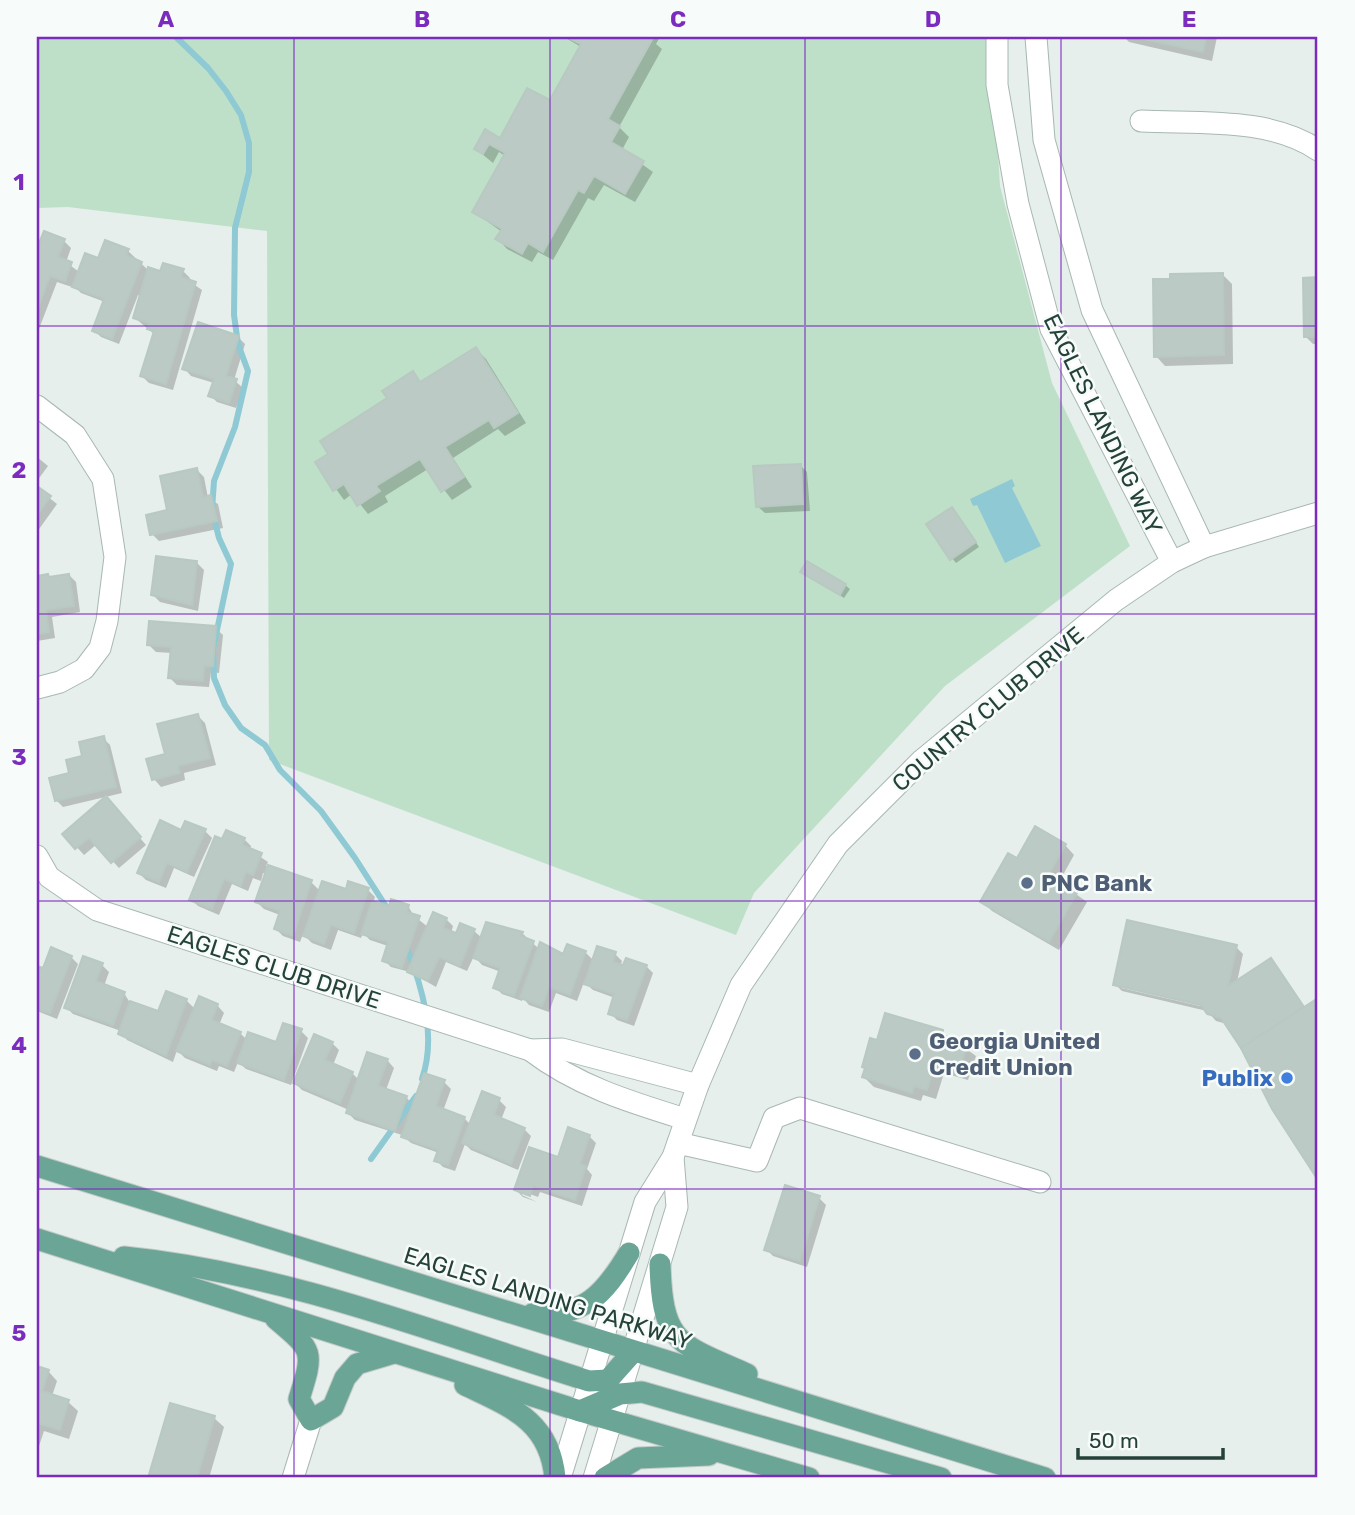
<svg xmlns="http://www.w3.org/2000/svg" width="1355" height="1515" viewBox="0 0 1355 1515" font-family="Rubik,sans-serif">
<rect width="100%" height="100%" fill="#e6efeb"/>
<!-- green -->
<path fill="#bfe0c8" d="M37,37H991L1000,186L1052,383L1130,546L945,686L754,893L736,935L269,760L267,231L68,207L37,208Z"/>
<!-- water -->
<path fill="#8ec9d4" d="M1012,479L1015,486L1012,488L1041,546L1005,563L977,505L973,506L970,499Z"/>
<!-- shadow -->
<g fill="#0003" fill-rule="evenodd">
<path d="M564,37H660L656,44L662,49L619,127L629,137L622,150L653,172L635,202L604,185L594,201L588,198L553,260L538,252L532,262L507,249L498,239L502,232L474,212L505,156L499,152L493,163L476,149L485,131L501,140L550,103L581,47Z"/>
<path d="M1124,37H1217L1212,61L1129,42Z"/>
<path d="M64,241L71,248L66,262L79,272L99,261L128,251L147,269L162,273L183,271L190,278L189,281L202,290L173,390L149,383L142,376L154,334L135,318L141,296L138,295L119,344L101,337L94,330L105,302L81,293L73,285L72,287L57,282L37,334V250Z"/>
<path d="M1222,274L1232,284L1233,364L1165,366L1156,356Z"/>
<path d="M1305,279H1318V344H1313L1306,337Z"/>
<path d="M238,337L245,344L234,380L243,388L236,408L217,402L210,395L214,383L191,376L184,368Z"/>
<path d="M476,349L486,359L526,423L505,436L498,429L453,458L472,487L452,500L428,469L385,496L388,502L368,514L352,494L344,500L317,463L331,454L413,374L422,383Z"/>
<path d="M37,457L48,466L37,481Z"/>
<path d="M800,465L807,472L810,511L765,513L757,506Z"/>
<path d="M197,470L204,477L208,498L218,504L223,528L159,541L152,534Z"/>
<path d="M37,488L57,504L37,532Z"/>
<path d="M956,513L979,547L956,563L952,558Z"/>
<path d="M197,563L204,570L198,611L160,602L153,595Z"/>
<path d="M802,572L845,585L850,589L844,598Z"/>
<path d="M69,575L76,582L80,612L52,617L55,638L37,641V577Z"/>
<path d="M215,628L223,635L219,673L211,672L209,687L177,685L170,678L172,653L156,652L149,645Z"/>
<path d="M198,716L205,723L216,765L184,773L185,780L161,787L154,779L167,755Z"/>
<path d="M103,738L110,745L122,793L63,807L56,800L84,757Z"/>
<path d="M113,806L146,845L119,868L97,844L84,855L65,834Z"/>
<path d="M205,831L212,838L194,877L174,868L166,888L146,880L139,873L182,832Z"/>
<path d="M244,839L251,846L250,850L268,862L266,866L311,882L320,891L368,890L375,897L373,903L390,909L408,906L414,916L428,927L446,919L453,926L451,933L457,935L474,931L482,938L522,933L539,949L564,957L585,952L594,961L615,954L622,961L620,966H646L653,973L634,1026L617,1020L610,1013L615,998L593,990L584,982L577,1001L556,993L549,1012L529,1005L523,998L522,1001L502,994L495,987L501,972L482,965L474,956L467,971L446,962L436,987L410,972L391,967L384,960L388,946L370,940L363,933L361,938L338,930L331,950L312,943L303,934L300,942L283,936L276,929L280,915L264,909L257,902L266,874L263,873L261,881L253,878L248,891L232,884L219,915L198,906L191,899L223,842Z"/>
<path d="M1065,845L1074,855L1059,882L1087,902L1059,950L992,911L982,901Z"/>
<path d="M1236,947L1243,954L1237,982L1271,960L1306,1009L1318,1001V1177L1273,1108L1227,1024L1216,1021L1207,1011L1122,991L1115,984ZM1121,985L1210,1005L1209,1008L1121,988Z"/>
<path d="M71,957L78,964L57,1019L37,1011V968L44,970Z"/>
<path d="M102,965L109,972L104,986L124,993L130,1003L159,1014L186,1000L196,1010L217,1005L224,1013L219,1025L240,1033L247,1040L277,1044L301,1031L308,1038L291,1085L246,1069L238,1062L234,1072L219,1066L217,1071L185,1058L177,1050L173,1062L127,1040L121,1031L73,1014L66,1007Z"/>
<path d="M942,1032L976,1056L968,1080L944,1073L936,1099L923,1095L921,1101L874,1087L864,1077L878,1042Z"/>
<path d="M332,1043L339,1050L333,1065L352,1073L359,1080L387,1060L394,1068L386,1090L406,1097L414,1106L444,1082L451,1089L443,1111L464,1118L471,1125L499,1100L506,1107L501,1120L524,1129L531,1136L518,1170L471,1150L465,1144L455,1171L443,1167L436,1160L439,1153L411,1143L402,1135L355,1120L348,1113L349,1110L302,1090L295,1083Z"/>
<path d="M589,1136L596,1143L587,1169L592,1175L582,1206L540,1192L538,1197L522,1191V1195L537,1202L523,1197L516,1190Z"/>
<path d="M819,1198L826,1205L807,1267L773,1256L766,1249Z"/>
<path d="M37,1368L48,1371L57,1381L52,1396L68,1402L78,1411L69,1439L44,1431L37,1452Z"/>
<path d="M172,1405L214,1418L224,1427L209,1478H150Z"/>
</g>
<g fill="none" stroke-linecap="round" stroke-linejoin="round">
<!-- stream -->
<g stroke="#8ec9d4" stroke-width="6">
<path d="M176,37L208,68L226,91L241,115L249,143V172L235,228L234,315L238,344L248,371L235,427L214,481L212,510L219,538L231,564L213,649L214,678L225,705L241,728L265,745L280,770L321,811L355,858L389,911"/>
<path d="M406,946C422,986 437,1036 422,1079"/>
<path d="M371,1159L416,1096"/>
</g>
</g>
<!-- building -->
<g fill="#bbcac4" stroke="#b8c9c2" stroke-width="2">
<path d="M567,37L653,38L608,119L620,126L611,142L644,161L625,194L594,176L584,193L578,190L543,252L528,243L522,254L495,239L502,229L472,212L505,153L489,144L483,154L474,149L485,129L500,138L527,88L550,100L581,44Z"/>
<path d="M1135,37H1206L1203,52Z"/>
<path d="M44,231L65,239L58,257L72,262L65,281L50,276L37,310V248Z"/>
<path d="M105,240L129,249L126,255L142,262L112,339L92,331L104,299L72,287L85,253L98,258Z"/>
<path d="M163,263L184,269L181,277L196,282L166,384L140,376L154,331L147,329L149,323L133,318L148,267L160,271Z"/>
<path d="M1223,273L1224,355L1154,357L1153,279H1170V274Z"/>
<path d="M1318,277V337H1304L1303,278Z"/>
<path d="M198,322L239,336L226,376L237,379L229,403L208,396L214,379L182,369Z"/>
<path d="M476,347L518,413L494,428L489,420L445,447L464,477L441,492L420,459L376,486L380,491L357,506L344,484L333,491L315,462L328,454L320,441L387,398L382,391L413,371L420,382Z"/>
<path d="M801,464L803,504L756,507L753,466Z"/>
<path d="M197,468L203,497L211,495L217,521L150,535L146,515L167,510L160,476Z"/>
<path d="M37,486L51,496L37,515Z"/>
<path d="M952,507L976,542L950,560L926,524Z"/>
<path d="M156,556L197,561L192,605L151,595Z"/>
<path d="M807,561L846,584L840,595L800,572Z"/>
<path d="M48,574L49,577L69,574L74,606L46,610L49,632L37,634V576Z"/>
<path d="M149,621L216,626L213,666H204L203,681L168,678L171,647L147,645Z"/>
<path d="M198,714L210,758L178,766L180,773L152,780L146,759L165,754L157,724Z"/>
<path d="M104,736L116,787L55,801L49,778L69,773L66,760L82,756L79,742Z"/>
<path d="M106,796L141,837L111,863L89,838L75,849L62,834Z"/>
<path d="M160,820L181,830L185,821L206,829L187,872L167,863L159,882L137,873Z"/>
<path d="M1035,826L1066,844L1049,874L1078,891L1049,942L980,902L1008,853L1017,858Z"/>
<path d="M226,830L245,838L242,845L262,853L253,875L246,872L241,886L224,879L212,909L189,900L215,836L222,839Z"/>
<path d="M268,865L312,880L293,936L274,929L280,911L255,902Z"/>
<path d="M322,881L346,889L348,881L369,888L354,933L331,925L324,944L303,936Z"/>
<path d="M391,899L409,905L407,912L420,916L402,968L382,961L388,942L361,934L372,901L389,906Z"/>
<path d="M433,912L447,918L443,928L456,933L460,923L475,929L460,966L439,957L428,981L407,972Z"/>
<path d="M1127,920L1237,945L1228,986L1271,958L1304,1007L1241,1048L1221,1018L1207,1014L1201,1005L1113,985Z"/>
<path d="M486,922L523,932L521,936L534,941L514,996L493,988L500,968L473,958Z"/>
<path d="M540,942L563,954L567,944L586,951L570,995L549,987L542,1006L520,998Z"/>
<path d="M597,946L616,952L613,962L623,965L626,958L647,965L627,1020L608,1014L614,994L584,984Z"/>
<path d="M51,947L72,956L50,1013L37,1009V966L43,968Z"/>
<path d="M83,956L103,963L96,981L125,992L113,1025L64,1008Z"/>
<path d="M166,991L187,999L166,1056L118,1034L130,1001L158,1011Z"/>
<path d="M199,996L218,1004L212,1020L241,1032L227,1066L212,1060L210,1065L176,1051Z"/>
<path d="M1318,998V1180L1272,1109L1241,1048Z"/>
<path d="M885,1013L943,1030L941,1037L967,1045L959,1072L935,1064L927,1090L914,1086L912,1093L862,1077L865,1068L862,1067L870,1038L877,1040Z"/>
<path d="M283,1023L302,1029L284,1080L237,1063L248,1032L276,1042Z"/>
<path d="M314,1034L333,1042L325,1060L353,1072L340,1103L293,1083Z"/>
<path d="M367,1052L388,1059L378,1086L407,1096L395,1131L346,1113Z"/>
<path d="M424,1073L445,1080L436,1106L465,1117L448,1165L434,1161L438,1150L401,1137Z"/>
<path d="M482,1091L500,1098L494,1115L525,1128L511,1164L462,1143Z"/>
<path d="M568,1127L590,1135L580,1164L586,1166L575,1200L533,1186L530,1196L514,1190L529,1147L558,1157Z"/>
<path d="M785,1185L820,1196L800,1261L764,1250Z"/>
<path d="M37,1366L49,1370L42,1391L69,1400L60,1430L37,1423Z"/>
<path d="M170,1403L215,1416L197,1478H148Z"/>
</g>
<g fill="none" stroke-linecap="round" stroke-linejoin="round">
<!-- minor casing -->
<g stroke="#a8b8b2" stroke-width="23">
<g id="minor">
<path d="M997,37V85L1018,204L1051,329L1172,562"/>
<path d="M1036,37L1044,140L1092,310L1204,547"/>
<path d="M1141,121C1198,124 1270,117 1318,150"/>
<path d="M37,406L75,435L103,479L115,557L107,621L100,648L84,669L60,682L37,688"/>
<path d="M37,856L49,877L97,910L530,1050C577,1086 630,1102 685,1119"/>
<path d="M530,1050L562,1049L698,1085"/>
<path d="M678,1143L757,1161L774,1118L800,1108L1040,1182"/>
<path d="M293,1478L311,1420"/>
<path d="M560,1478L645,1202L673,1157L698,1085L741,985L838,844L922,760L1116,600L1172,562L1204,547L1318,513"/>
<path d="M594,1478L677,1207L673,1157"/>
</g>
</g>
<!-- major casing -->
<g stroke="#c2cac8" stroke-width="23">
<g id="major">
<path d="M37,1166L1045,1478"/>
<path d="M37,1239L580,1411L809,1478"/>
<path d="M124,1257C284,1273 436,1333 589,1381L608,1380L633,1352"/>
<path d="M660,1264C662,1344 679,1344 747,1374"/>
<path d="M532,1314C584,1317 604,1295 629,1253"/>
<path d="M276,1319C314,1351 314,1351 299,1399L311,1420L333,1407L345,1378L357,1364L394,1353"/>
<path d="M465,1385C511,1407 550,1421 555,1478"/>
<path d="M580,1411L620,1394L642,1392L941,1478"/>
<path d="M605,1478L638,1458L709,1455"/>
</g>
</g>
<!-- minor -->
<use href="#minor" stroke="#fff" stroke-width="21"/>
<!-- major -->
<use href="#major" stroke="#6aa596" stroke-width="21"/>
</g>
<!-- grid -->
<path fill="none" stroke="#7b2cbf" stroke-width="2" stroke-opacity="0.55" d="M294,37V1478M550,37V1478M805,37V1478M1061,37V1478M37,326H1318M37,614H1318M37,901H1318M37,1189H1318"/>
<!-- markers -->
<g fill="#5c6f8a" stroke="#f7fbf9" stroke-width="2.5">
<circle cx="1027" cy="883" r="7"/>
<circle cx="915" cy="1054" r="7"/>
</g>
<circle fill="#3f7fe0" stroke="#f7fbf9" stroke-width="2.5" cx="1287" cy="1078" r="7"/>
<g text-anchor="middle" stroke-width="5" stroke-linejoin="round" paint-order="stroke">
<!-- street labels -->
<g font-size="23" fill="#24423a" stroke="#f7fbf9">
<text transform="translate(1103 424) rotate(64)" y="8">EAGLES LANDING WAY</text>
<text transform="translate(988 709) rotate(-40)" y="8">COUNTRY CLUB DRIVE</text>
<text transform="translate(274 967) rotate(18)" y="8">EAGLES CLUB DRIVE</text>
<text transform="translate(548 1298) rotate(17)" y="8">EAGLES LANDING PARKWAY</text>
</g>
<!-- service labels -->
<g font-size="23" font-weight="bold" fill="#4e5e75" stroke="#f7fbf9" text-anchor="start">
<text x="1041" y="891">PNC Bank</text>
<text x="929" y="1049">Georgia United<tspan x="929" dy="26">Credit Union</tspan></text>
</g>
<!-- shop labels -->
<g font-size="23" font-weight="bold" fill="#366cbe" stroke="#f7fbf9" text-anchor="end">
<text x="1273" y="1086">Publix</text>
</g>
</g>
<!-- border -->
<rect width="1355" height="1515" fill="none" stroke="#f7fbf9" stroke-width="77"/>
<!-- scale -->
<path d="M1078 1448v10h145v-10" fill="none" stroke="#24423a" stroke-width="3.5"/>
<text x="1089" y="1448" font-size="21" fill="#24423a" stroke="#f7fbf9" stroke-width="5" paint-order="stroke">50 m</text>
<rect x="38" y="38" width="1278" height="1438" fill="none" stroke="#7b2cbf" stroke-width="2.5"/>
<g font-size="23" text-anchor="middle" font-weight="bold" fill="#7b2cbf">
<text x="166" y="27">A</text>
<text x="422" y="27">B</text>
<text x="678" y="27">C</text>
<text x="933" y="27">D</text>
<text x="1189" y="27">E</text>
<text x="19" y="190">1</text>
<text x="19" y="478">2</text>
<text x="19" y="765">3</text>
<text x="19" y="1053">4</text>
<text x="19" y="1341">5</text>
</g>
</svg>
